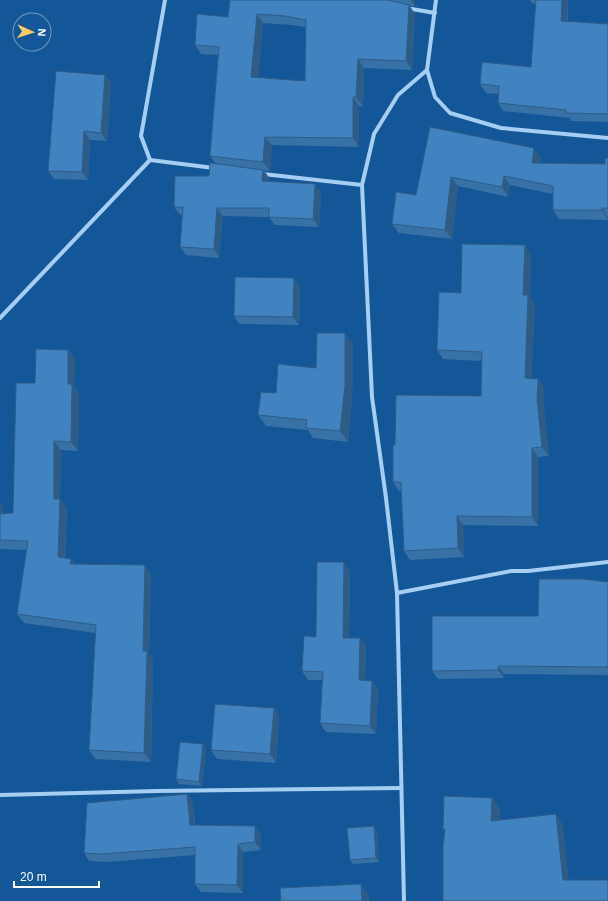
<svg xmlns="http://www.w3.org/2000/svg" width="608" height="901" viewBox="0 0 608 901" font-family="Arial,sans-serif">
<rect width="100%" height="100%" fill="#145798"/>
<g fill="none" stroke-linecap="round" stroke-linejoin="round">
<!-- street -->
<g stroke="#a6cef3" stroke-width="4">
<path d="M165,0L141,136L150,160L214,168"/>
<path d="M406,8L435,13"/>
<path d="M427,70L435,97L450,113L501,128L608,138"/>
<path d="M263,174L362,185L372,397L386,498L397,593L404,901"/>
<path d="M362,185L374,134L398,95L427,70L436,0"/>
<path d="M0,318L150,160"/>
<path d="M397,593L511,571H528L608,562"/>
<path d="M0,795L157,791L401,788"/>
</g>
</g>
<!-- wall -->
<g fill="#3871a6" fill-rule="evenodd">
<path d="M391,0H415V7L409,5L415,14L412,70L364,68L363,106H359V147L272,145L270,171L264,170L269,178V182L315,184L321,192L319,227L275,225L269,217L223,216L219,258L186,255L180,247L182,215H180L174,207L209,176L216,164L210,156L219,55L201,54L195,45L228,17L393,1ZM263,23L291,25L306,27L305,81L258,77Z"/>
<path d="M490,0H568V21L608,24V122L571,121L570,118L503,111L498,103L499,94L486,93L480,84L531,67L536,4L532,3L530,0Z"/>
<path d="M111,83L107,141L90,140L88,180L54,179L48,171Z"/>
<path d="M430,127L541,158L540,163L605,164L608,158V220L559,219L553,210V194L510,185L508,197L458,186L452,239L399,233L392,224L416,195Z"/>
<path d="M531,254L530,298L535,305L531,379H538L544,388V409L549,456L538,457V526L463,525L464,557L410,560L404,551L401,491H399L393,482L395,445L481,396L482,361L443,359L437,350L461,293Z"/>
<path d="M300,287L299,325L239,324L234,316Z"/>
<path d="M353,344L352,397L348,442L313,438L308,430L266,426L258,415L276,393Z"/>
<path d="M68,350L75,359L74,387L79,393L78,451L61,450L60,499L67,509L65,558L71,559L75,564L151,574L149,655L153,660L151,762L95,759L89,750L96,633L24,623L17,614L26,550L0,549V503L2,506L3,514L13,513L35,383Z"/>
<path d="M350,571L349,638H360L366,646L365,681H372L378,689L376,734L326,732L320,723L322,680H308L302,671L316,637Z"/>
<path d="M608,582V675L504,674V678L438,679L432,671L538,616Z"/>
<path d="M274,708L279,716L276,763L217,759L211,750Z"/>
<path d="M203,744L206,749L202,786L179,784L176,779Z"/>
<path d="M187,794L193,802L195,825L255,826L261,834V850L243,852V893L201,892L195,884V855L107,862L89,861L84,853Z"/>
<path d="M377,831L379,862L353,864L350,860Z"/>
</g>
<!-- shaded-wall -->
<g fill="#2e5c87">
<path d="M411,0H415V7Z"/>
<path d="M562,0H568L567,29L561,21Z"/>
<path d="M409,5L415,14L412,70L406,61Z"/>
<path d="M257,14L263,23L258,86L251,77Z"/>
<path d="M358,59L364,68L363,106L356,97Z"/>
<path d="M105,75L111,83L107,141L101,133Z"/>
<path d="M353,97L359,106V147L353,138Z"/>
<path d="M84,131L90,140L88,180L82,172Z"/>
<path d="M265,137L272,145L270,171L263,162Z"/>
<path d="M534,148L541,158L538,172L532,163Z"/>
<path d="M263,170L269,178L268,190L262,181Z"/>
<path d="M504,176L510,185L508,197L502,187Z"/>
<path d="M451,177L458,186L452,239L445,230Z"/>
<path d="M315,184L321,192L319,227L313,219Z"/>
<path d="M217,208L223,216L219,258L214,249Z"/>
<path d="M602,208L608,217V219L602,210Z"/>
<path d="M525,245L531,254L530,298L535,305L531,388L525,378L523,295Z"/>
<path d="M294,278L300,287L299,325L293,317Z"/>
<path d="M345,333L353,344L352,397L348,442L340,431Z"/>
<path d="M68,350L75,359L74,387L79,393L78,451L71,442L68,384Z"/>
<path d="M538,379L544,388V409L549,456L542,447L537,400Z"/>
<path d="M54,441L61,450L60,501V499L67,509L64,566L58,557L54,499Z"/>
<path d="M532,448L538,457V526L532,517Z"/>
<path d="M0,503L2,506L5,524L0,517Z"/>
<path d="M457,516L463,525L464,557L458,548Z"/>
<path d="M71,559L78,568L70,564Z"/>
<path d="M344,562L350,571L349,646L343,638Z"/>
<path d="M145,565L151,574L149,655L153,660L151,762L144,753L143,651Z"/>
<path d="M360,638L366,646L365,689L359,680Z"/>
<path d="M498,666L504,674V678L498,670Z"/>
<path d="M372,681L378,689L376,734L370,726Z"/>
<path d="M274,708L279,716L276,763L270,754Z"/>
<path d="M203,744L206,749L202,786L199,782Z"/>
<path d="M187,794L193,802L195,833L190,825Z"/>
<path d="M492,798L500,809L499,832L491,821Z"/>
<path d="M556,814L563,825L570,891L563,880Z"/>
<path d="M255,826L261,834V850L255,842Z"/>
<path d="M374,826L377,831L379,862L376,858Z"/>
<path d="M238,844L243,852V893L237,885Z"/>
<path d="M361,884L369,896V901H362Z"/>
</g>
<!-- building -->
<g fill="#4183c1" stroke="#2e5c87" fill-rule="evenodd">
<path d="M230,0H388L409,5L406,61L358,59L356,97H353V138L265,137L263,162L210,156L219,47L195,45L197,14L228,17ZM257,14L285,16L306,20L305,81L251,77Z"/>
<path d="M536,0H562L561,21L608,24V114L566,113V110L498,103L499,86L480,84L482,62L531,67Z"/>
<path d="M56,71L105,75L101,133L84,131L82,172L48,171Z"/>
<path d="M430,127L534,148L532,163L605,164V158H608V208H602V210H553V186L504,176L502,187L451,177L445,230L392,224L396,192L416,195Z"/>
<path d="M210,163L263,170L262,181L315,184L313,219L269,217V208H217L214,249L180,247L183,207H174L175,176H209Z"/>
<path d="M462,244L525,245L523,295H528L525,378L538,379L537,400L542,447L532,448V517L457,516L458,548L404,551L401,482H393V445H395L396,395L481,396L482,352L437,350L439,292L461,293Z"/>
<path d="M235,277L294,278L293,317L234,316Z"/>
<path d="M317,333H345V386L340,431L306,428L307,420L258,415L261,392L276,393L278,364L316,368Z"/>
<path d="M36,349L68,350V384H72L71,442L54,441V499H60L58,557L71,559L70,564L145,565L143,651H147L144,753L89,750L96,625L17,614L28,541L0,540V514L13,513L16,383H35Z"/>
<path d="M317,562H344L343,638H360L359,680L372,681L370,726L320,723L323,672L302,671L304,636L316,637Z"/>
<path d="M539,579H583L608,582V667L498,666V670L432,671V616H538Z"/>
<path d="M215,704L274,708L270,754L211,750Z"/>
<path d="M180,742L203,744L199,782L176,779Z"/>
<path d="M187,794L190,825L255,826V842L238,844L237,885L195,884V847L102,854L84,853L87,803Z"/>
<path d="M444,796L492,798L491,821L556,814L563,880H608V901H443V846L445,829H443Z"/>
<path d="M374,826L376,858L350,860L347,828Z"/>
<path d="M361,884L362,901H281L280,888Z"/>
</g>
<!-- north arrow -->
<g transform="translate(32 32) rotate(93)"><circle r="19" fill="#145798" stroke="#729ac1"/>
<path d="M0-3L7 15L0 10L-7 15Z" fill="#ffc968"/>
<text y="-6" font-size="11" font-weight="bold" text-anchor="middle" fill="#ffffff">N</text>
</g>
<!-- scale -->
<path d="M14 881v6h85v-6" fill="none" stroke="#ffffff" stroke-width="2"/>
<text x="20" y="881" font-size="12" fill="#ffffff" stroke="#145798" stroke-width="3" paint-order="stroke">20 m</text>
</svg>
